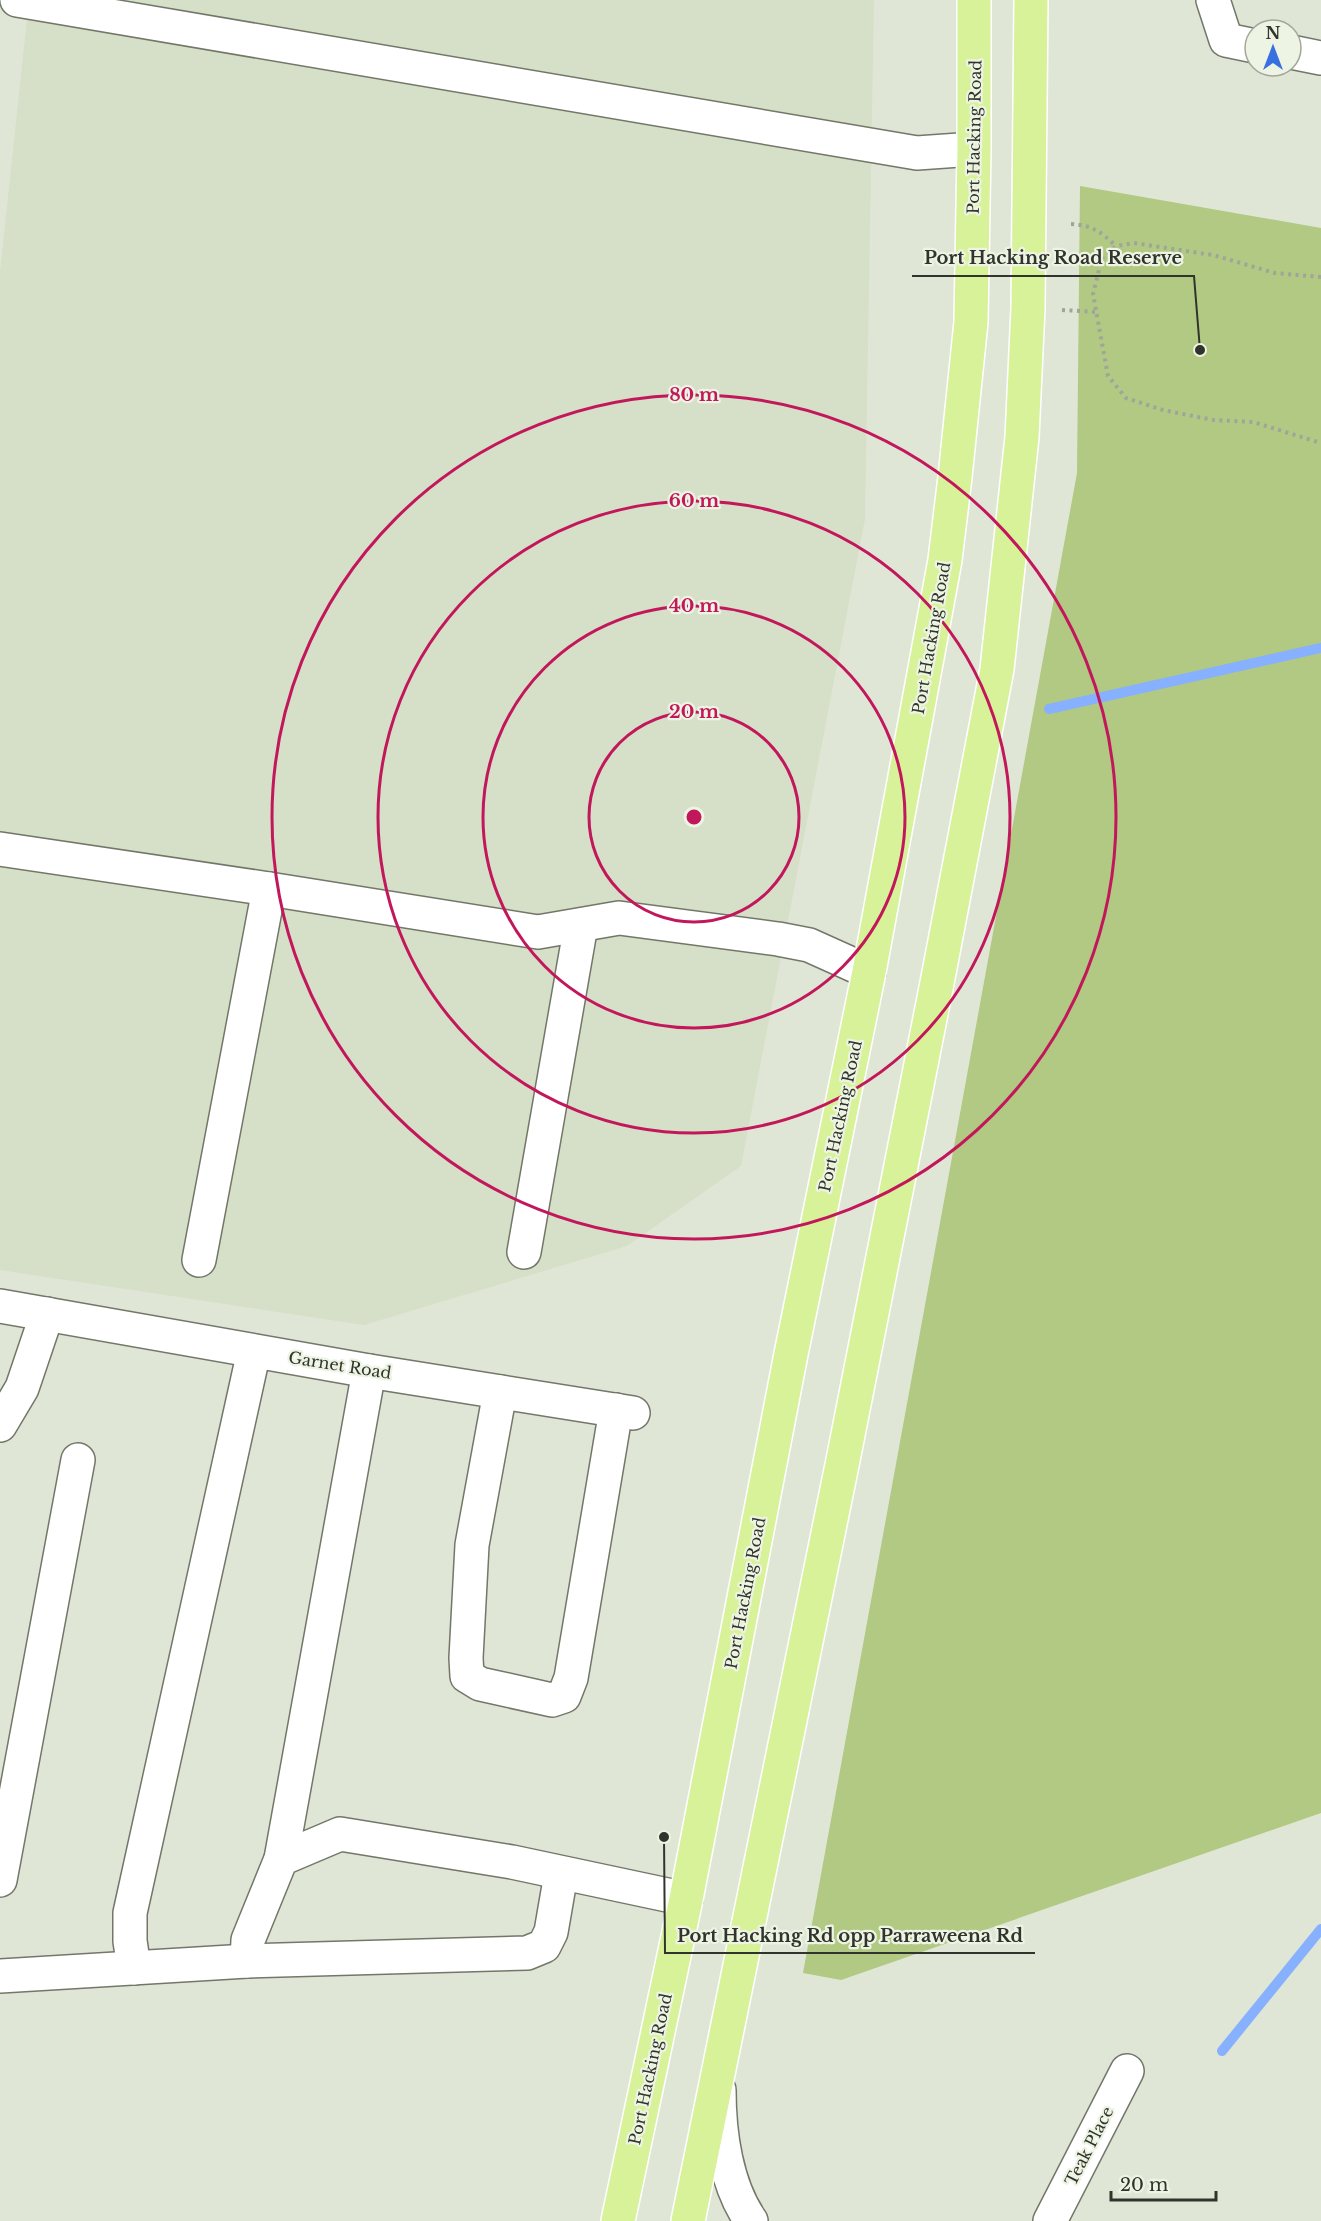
<svg xmlns="http://www.w3.org/2000/svg" width="1321" height="2221" viewBox="0 0 1321 2221" font-family="'Libre Baskerville',serif">
<rect width="100%" height="100%" fill="#e0e6d6"/>
<!-- built -->
<path fill="#d6dfc7" d="M29,0H874L865,519L741,1166L627,1246L364,1325L0,1270V272Z"/>
<!-- park -->
<path fill="#b1c982" d="M1080,186L1321,228V1813L841,1980L803,1973L1077,473Z"/>
<g fill="none" stroke-linecap="round" stroke-linejoin="round">
<!-- stream -->
<g stroke="#87b1fe" stroke-width="10">
<path d="M1049,709L1321,648"/>
<path d="M1222,2051L1321,1929"/>
</g>
<!-- minor casing -->
<g stroke="#727769" stroke-width="36">
<g id="minor">
<path d="M17,0L917,153L974,149"/>
<path d="M1213,0L1226,40L1255,46"/>
<path d="M1291,52L1321,58"/>
<path d="M0,849L269,889L538,932L619,918L778,939L809,945L869,972"/>
<path d="M524,1252L581,925"/>
<path d="M199,1260L269,889"/>
<path d="M0,1306L369,1371L633,1413"/>
<path d="M500,1392L472,1545L466,1658L467,1676L480,1684L552,1700L564,1696L571,1678L616,1410"/>
<path d="M0,1425L22,1388L47,1314"/>
<path d="M281,1859L369,1371"/>
<path d="M0,1880L78,1460"/>
<path d="M247,1961L527,1953L544,1946L551,1932L561,1874"/>
<path d="M134,1968L130,1941V1913L254,1351"/>
<path d="M0,1976L247,1961L248,1940L281,1859L340,1834L512,1862L686,1899"/>
<path d="M719,2090C719,2133 726,2185 751,2221"/>
<path d="M1050,2221L1127,2071"/>
</g>
</g>
<!-- major casing -->
<g stroke="#fff" stroke-width="36">
<g id="major">
<path d="M618,2221L686,1899L791,1354L869,972L945,560L955,477L971,322L974,149V0"/>
<path d="M688,2221L843,1460L937,983L997,669L1022,437L1028,308L1031,0"/>
</g>
</g>
<!-- path -->
<g stroke="#a0a599" stroke-width="4" stroke-dasharray="3 4.5" stroke-linecap="butt">
<path d="M1071,224C1092,225 1101,232 1116,246"/>
<path d="M1321,277L1275,273L1213,255L1134,243L1116,246L1102,258L1093,294L1108,376L1126,398L1163,410L1213,420L1253,422L1321,443"/>
<path d="M1062,310L1097,312"/>
</g>
<!-- minor -->
<use href="#minor" stroke="#fff" stroke-width="33"/>
<!-- major -->
<use href="#major" stroke="#d8f29a" stroke-width="33"/>
</g>
<!-- distance rings -->
<g fill="none" stroke="#c2185b" stroke-width="3">
<circle cx="694" cy="817" r="105"/>
<circle cx="694" cy="817" r="211"/>
<circle cx="694" cy="817" r="316"/>
<circle cx="694" cy="817" r="422"/>
</g>
<g text-anchor="middle" stroke-width="4.5" stroke-linejoin="round" paint-order="stroke">
<!-- street labels -->
<g font-size="16" fill="#31342d" stroke="#edf4e3">
<text transform="translate(974 137) rotate(-89)" y="6">Port Hacking Road</text>
<text transform="translate(931 638) rotate(-80)" y="6">Port Hacking Road</text>
<text transform="translate(840 1116) rotate(-78)" y="6">Port Hacking Road</text>
<text transform="translate(340 1365) rotate(9)" y="6">Garnet Road</text>
<text transform="translate(745 1593) rotate(-79)" y="6">Port Hacking Road</text>
<text transform="translate(650 2069) rotate(-78)" y="6">Port Hacking Road</text>
<text transform="translate(1089 2146) rotate(-63)" y="6">Teak Place</text>
</g>
</g>
<circle cx="694" cy="817" r="9" fill="#c2185b" stroke="#edf4e3" stroke-width="3"/>
<g font-size="18" text-anchor="middle" font-weight="bold" fill="#c2185b" stroke="#edf4e3" stroke-width="4.5" stroke-linejoin="round" paint-order="stroke">
<text x="694" y="401">80 m</text>
<text x="694" y="507">60 m</text>
<text x="694" y="612">40 m</text>
<text x="694" y="718">20 m</text>
</g>
<!-- callouts -->
<path fill="none" stroke="#31342d" stroke-width="2" d="M1200 350L1194 276H912M664 1837L665 1953H1035"/>
<g fill="#31342d" stroke="#edf4e3" stroke-width="2">
<circle cx="1200" cy="350" r="6"/>
<circle cx="664" cy="1837" r="6"/>
</g>
<g font-size="18" text-anchor="middle" font-weight="bold" fill="#31342d" stroke="#edf4e3" stroke-width="4.5" stroke-linejoin="round" paint-order="stroke">
<text x="1053" y="264">Port Hacking Road Reserve</text>
<text x="850" y="1942">Port Hacking Rd opp Parraweena Rd</text>
</g>
<!-- north arrow -->
<g transform="translate(1273 48)"><circle r="28" fill="#edf4e3" stroke="#a2a79a" stroke-width="1.5"/>
<path d="M0-4.5L10 22L0 15L-10 22Z" fill="#3970e0"/>
<text y="-9" font-size="16" font-weight="bold" text-anchor="middle" fill="#31342d">N</text>
</g>
<!-- scale -->
<path d="M1111 2191v9h105v-9" fill="none" stroke="#31342d" stroke-width="3"/>
<text x="1120" y="2191" font-size="18" fill="#31342d" stroke="#edf4e3" stroke-width="4.5" paint-order="stroke">20 m</text>
</svg>
